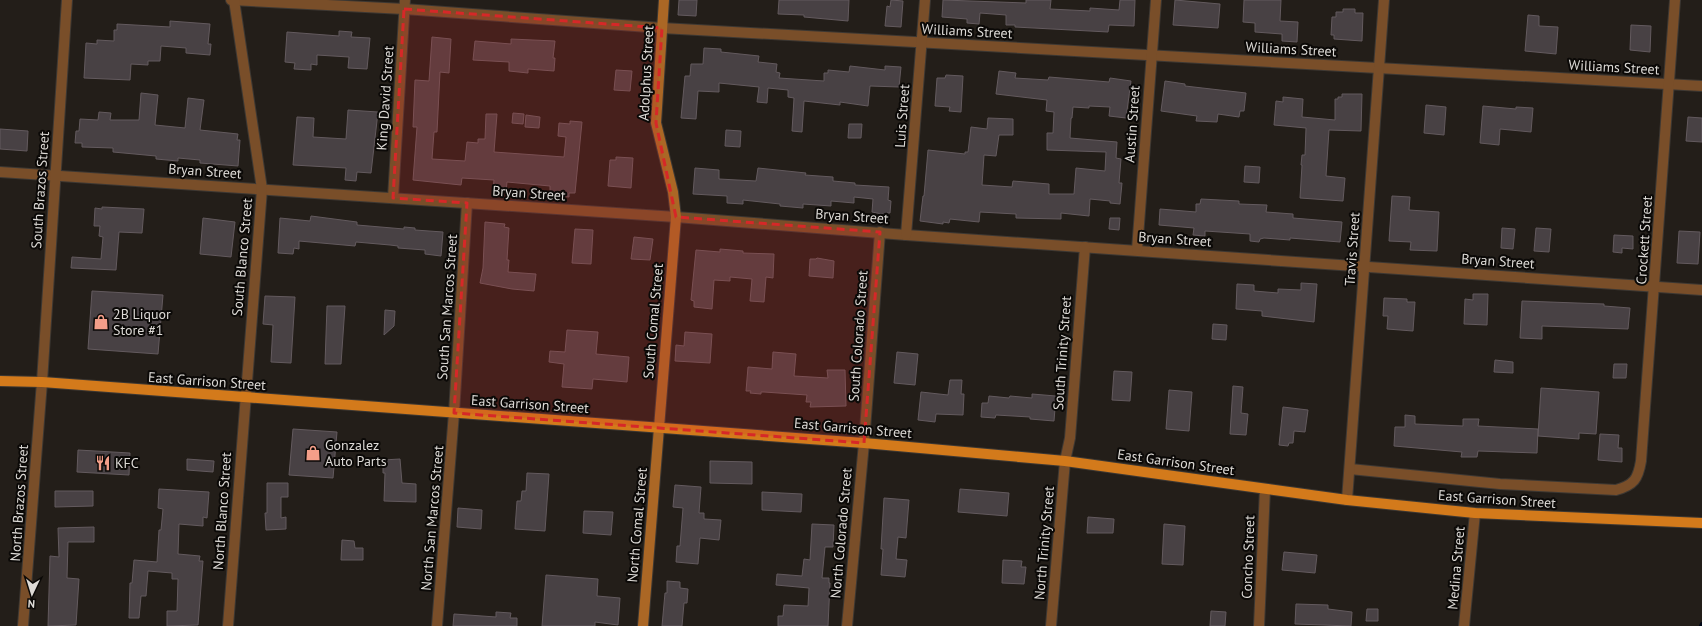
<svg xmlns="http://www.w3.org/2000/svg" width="1702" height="626" viewBox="0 0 1702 626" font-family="'PT Sans',sans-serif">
<rect width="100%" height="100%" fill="#231e19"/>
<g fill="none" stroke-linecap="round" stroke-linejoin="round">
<!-- stream -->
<path stroke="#000716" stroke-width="4" d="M1701,626L1702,624"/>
</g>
<!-- building -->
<g fill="#484144" stroke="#635a5e">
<path d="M679,0H697L696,16L678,15Z"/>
<path d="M779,0H849L848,21L804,17V15L778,14Z"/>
<path d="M891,0L903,1L901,27L885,26L887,6L890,7Z"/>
<path d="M943,0L1026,3V0H1051L1050,9L1090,11V8L1119,10L1120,0H1135L1134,26L1109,25L1108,32L1015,27V25H1006V15L980,13L979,24L967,23V19L942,17Z"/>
<path d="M1175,0L1220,4L1218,28L1173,25Z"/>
<path d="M1244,0H1281L1280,21L1298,22L1297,42L1282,41V34L1255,32V23L1243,22Z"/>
<path d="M1343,9H1355V13H1363L1362,41L1334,39V35H1331L1332,17H1336V12H1343Z"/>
<path d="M1528,15L1539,16V26L1558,27L1556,54L1525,51Z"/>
<path d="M170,21L210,24L208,44H211L210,55L186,53V48L161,46L160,61H148V65L131,64L130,80L84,78L86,43L97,44V40L114,41V30H117V24L170,27Z"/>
<path d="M1631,25L1651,26L1650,52L1630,50Z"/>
<path d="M339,31L352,32L351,37L370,38L367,69L348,68L349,57L317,55V65L311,64V70L294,69L295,63L285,62L287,32L339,36Z"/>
<path d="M432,37L451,39L449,73L440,72L437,132H434L432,159L465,161L467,142L478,143V139H485L486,114H497L494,152L564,157L566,137L558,136L559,123L570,124V121L582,122L575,193H569V197L550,195V186L507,182L506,192L493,191L494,180L462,178L461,185L413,180L417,127H413L415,80L429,81Z"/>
<path d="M511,39L555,41L553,58H555L554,71L528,69V73L509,71V62L473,60L475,41L511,44Z"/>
<path d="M704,48L721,49V52L759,56L758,62L777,64L776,72L780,73L779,78L824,81V73H828V70L849,72L850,66L885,70V66L901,67L899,87L870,86L868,106L840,102V105L804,101L802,132L792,131L794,98L788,97V90L768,88L767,103L757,102L759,87L719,83V92L698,91L696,119L681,118L685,76H690L691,64H703Z"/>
<path d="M616,70L632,71L630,91L614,90Z"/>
<path d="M999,71L1016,73L1015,78L1048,80L1049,77L1109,82L1110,78L1131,81L1126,118L1109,116L1110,107L1089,106V108L1073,107L1072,118H1071L1070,138L1117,142L1116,158L1121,159L1119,183H1122L1120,204L1110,203V201L1090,199L1089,216L1061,213V219L1016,218V214L980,212L979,222L950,219L949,223L943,222V224L920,221L923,196H924L928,150L965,154V152H968L971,127L987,129L988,118L1013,119V135H999L996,156L984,155L982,185L1012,187L1013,181L1049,184V194H1074L1076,168L1105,171L1106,152L1047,150V133H1053L1054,112L1046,111L1047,100L996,94Z"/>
<path d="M946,75L963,76L961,112L949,111L950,107L935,106L937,78H945Z"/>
<path d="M1165,81L1185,84V86L1246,93L1244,111H1240L1239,117L1218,114L1217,122L1196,121L1197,116L1161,111Z"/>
<path d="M141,93L158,95L155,125L185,128L188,98L204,100L200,130L238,134L237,140H240L238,166L200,163V160L178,158V161L156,159V156L113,152V148L82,147V143H75L76,131H79L80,119L98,120L99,112L111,113L110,120H139Z"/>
<path d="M1342,94H1362L1361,131L1329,130L1326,176L1345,178L1343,201L1300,198L1302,165H1301L1302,155H1305L1306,128L1274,125L1276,101L1283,102V97L1303,99L1302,117L1335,120V99H1338V97H1342Z"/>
<path d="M1426,105L1446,107L1444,135L1424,133Z"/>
<path d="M1483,106L1516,109V107L1533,108L1531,132L1500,129L1499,145L1480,143Z"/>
<path d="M348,110L378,112L371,173L357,172L356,181L345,180L346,168L293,165L297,117L314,118L313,137L346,139Z"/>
<path d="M513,113L524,114L523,124L512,123Z"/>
<path d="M526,115L540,117L539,128L525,127Z"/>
<path d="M1688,117L1702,118V142L1686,141Z"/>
<path d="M849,124H862L861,138H848Z"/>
<path d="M0,129L28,131L27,151L0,149Z"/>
<path d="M726,130L741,131L740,147L725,146Z"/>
<path d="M616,157L633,158L631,188L608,186L610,160H616Z"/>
<path d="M1245,166L1260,167L1259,183L1244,182Z"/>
<path d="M695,168L719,170V179L756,181L758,168L806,173L805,175L833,177V181L855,183V185L889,187L888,200L891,201L890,213H887V215L872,212L873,199L854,197V203L831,201V206L803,204V208L780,206V204L743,200V204L727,203V196L693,194Z"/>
<path d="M1392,196L1410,197L1409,210L1439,212L1437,251L1410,250L1411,242L1389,241Z"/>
<path d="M1201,199L1239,201V204L1267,205L1266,212L1293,214V218L1342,222L1340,242L1290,238V240L1264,238L1260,239L1259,242L1250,241V234L1205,231V236L1193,235L1194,228L1159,225L1160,209L1196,212V204H1200Z"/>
<path d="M102,207L144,209L142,233L119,232L116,270L71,268L72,257L101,259L103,237L99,236L100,226H94L95,208L102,209Z"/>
<path d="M311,216L357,222V225L404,229V227L415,228V230L443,232L441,256L425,254V250L398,248V246L390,245L356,242L355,246L299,241V249L294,248L293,254L278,253L280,218L310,221Z"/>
<path d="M203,218L235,222L231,257L200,254Z"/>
<path d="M1110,218H1120L1119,230L1109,229Z"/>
<path d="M485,222L505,224L504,227L509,228L507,260H509L508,272L536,274L534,291L512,289L480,283L483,268Z"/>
<path d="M1502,228L1515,229L1513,249L1501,248Z"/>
<path d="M1536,228L1551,229L1549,252L1534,251Z"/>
<path d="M575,229L593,230L591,264L572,263Z"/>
<path d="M1679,231L1700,232L1698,264L1677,263Z"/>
<path d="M1614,235L1633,236V249L1622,248V253L1613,252Z"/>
<path d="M634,237L653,239L650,260L631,259Z"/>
<path d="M720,249L743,251V253L774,254L773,278L766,277L764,302L750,301L752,279L730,277V281L714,280L712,309L694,307V301L691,300L696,250L720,252Z"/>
<path d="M817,258L834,261L833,278L809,276L810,259H816Z"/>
<path d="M1301,283L1317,284L1314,322L1262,316V311L1236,309L1237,284L1254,285V291L1278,293V289L1301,290Z"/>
<path d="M92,291L163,295L158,354L88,349Z"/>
<path d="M1473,294H1488L1487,325L1464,324L1465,299L1473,300Z"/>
<path d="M265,296L295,297L291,363L271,362L273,325L263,324Z"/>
<path d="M1384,298L1407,299V302H1415L1413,331L1387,329L1388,316H1383Z"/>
<path d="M1522,301L1604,304V306L1630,308L1628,329L1542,326V339L1520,338Z"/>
<path d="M327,306H345L341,364H325Z"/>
<path d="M385,310L395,311L394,326L384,335Z"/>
<path d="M1213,324L1227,325L1226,340L1212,339Z"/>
<path d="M567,330L598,332L596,354L629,357L627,382L593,379L592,389L562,387L564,364L549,362L550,351L565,352Z"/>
<path d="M685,332L712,334L710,363L675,361L676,345L684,346Z"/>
<path d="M773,352L796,354L794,376L828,378L827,370H845L846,406L810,407L811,402H806L807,395L764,392H761V394L750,393L751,391H746L748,367L772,369Z"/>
<path d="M897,352L918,354L915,385L894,383Z"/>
<path d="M1495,360L1513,362V373L1494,372Z"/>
<path d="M1614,364H1627L1626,378H1613Z"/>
<path d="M1114,371L1132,372L1130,401L1112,400Z"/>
<path d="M950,380H962L961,394H964L963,415L936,414L935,422L918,420L921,392L948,395Z"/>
<path d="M1233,386L1243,387L1241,413L1248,414L1246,435L1230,434Z"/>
<path d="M1541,388L1599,392L1596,434L1579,433V439L1538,436Z"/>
<path d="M1169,390L1192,392L1189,431L1166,429Z"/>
<path d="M1032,394L1056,396L1054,421L1030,419V417L996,415L995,418L981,417L982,403H988L989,396L1009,398L1010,396L1032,398Z"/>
<path d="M1283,407L1308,410L1305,432L1294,431L1293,443H1289L1288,446L1279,445Z"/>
<path d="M1405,415L1415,416V424L1463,426V419H1479L1478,426L1538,429L1537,453L1478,451L1477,457H1461L1462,452L1394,446L1395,427H1405Z"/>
<path d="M293,429L337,432L333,478L289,475Z"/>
<path d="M1600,434L1619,435L1618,448H1622V462L1598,460Z"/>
<path d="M78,450L130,453L129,475L77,472Z"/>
<path d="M187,459L214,461L213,472L187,470Z"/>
<path d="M400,459L402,483L416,484V502L384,501L385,473H383V460Z"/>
<path d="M710,461L752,462V484L710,483Z"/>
<path d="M527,473L549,474L545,531L515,529L517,501H521L522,491H526Z"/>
<path d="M267,483H288V497H281V518L286,517V529L266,530L265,513H267Z"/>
<path d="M675,485L701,487L699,513H704V519L721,520L719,540L700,538L698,564L676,562L677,546H680L683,508L673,507Z"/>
<path d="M159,489L209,492L207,518L203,517V526L179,524L178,554L200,556L199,561H203L198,625L167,626V611H177L178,579H172V573L148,571L146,596H141L139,618H129L130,583H132L134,560L157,562L159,530H161L163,509L158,508Z"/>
<path d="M960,489L1009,493L1007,516L958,512Z"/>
<path d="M55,491H93V506L55,507Z"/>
<path d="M762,492L802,494L801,512L762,510Z"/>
<path d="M884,498L909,500L906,538L898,537L896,559L907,560L905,577L881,575L883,549H881Z"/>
<path d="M458,508L482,510L481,529L457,527Z"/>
<path d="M584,511L613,512L611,535L583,533Z"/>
<path d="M1088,517L1114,519L1113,533H1087Z"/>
<path d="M812,524L834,525L833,547H825L822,578H829V583H830L828,626H778V616H783L784,605L808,606L809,588L776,585L777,574L802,576L804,559L810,560Z"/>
<path d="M1164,524L1185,526L1183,565L1162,564Z"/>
<path d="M94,527V542H68L67,578L79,579L76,625L48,626L50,556L59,557L58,528Z"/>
<path d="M342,540L354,541L355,548H363V560H341Z"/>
<path d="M1284,552L1317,555L1315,573L1282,570Z"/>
<path d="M1003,560L1022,561L1021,567H1026L1024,584L1002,583Z"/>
<path d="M546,575L598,579L597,596L620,598L618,625L595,622V626H542Z"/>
<path d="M667,581L680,582V588L688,589L687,603H684L682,626H662L665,593H667Z"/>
<path d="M1296,604L1328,605V609L1352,612L1351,626L1295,624Z"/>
<path d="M1367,609H1378V621H1366Z"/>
<path d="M1211,611L1226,612L1225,626H1210Z"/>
<path d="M496,612L511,613L510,618H517V626H453L454,614L496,617Z"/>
</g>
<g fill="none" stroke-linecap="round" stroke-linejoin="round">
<!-- street casing -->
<g stroke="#3d3833" stroke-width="12">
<g id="street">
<path d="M231,0L404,9L662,28L1702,86"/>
<path d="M0,172L676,217L906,235L1702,290"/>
<path d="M393,198L405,0"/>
<path d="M906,235L925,0"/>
<path d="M1137,250L1156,0"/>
<path d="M1350,469L1500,484L1616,490C1634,485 1638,479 1641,461L1675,0"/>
<path d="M1347,500L1384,0"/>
<path d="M23,626L42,382L67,0"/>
<path d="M228,626L262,189L234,0"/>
<path d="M437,626L454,413L467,203"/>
<path d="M847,626L864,443L880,232"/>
<path d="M1051,626L1065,461L1070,438L1085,247"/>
<path d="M1259,626L1265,489"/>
<path d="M1464,626L1475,513"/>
</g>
</g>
<!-- secondary casing -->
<g stroke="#3d3833" stroke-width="12">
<path id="secondary" d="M643,626L676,217L673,192L656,123L664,0"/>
</g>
<!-- primary casing -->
<g stroke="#3d3833" stroke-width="12">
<path id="primary" d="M0,381L42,382L864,443L1065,461L1347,500L1475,513L1702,523"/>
</g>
<!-- street -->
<use href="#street" stroke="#794e29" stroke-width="10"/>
<!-- secondary -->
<use href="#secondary" stroke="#ab6725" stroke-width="10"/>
<!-- primary -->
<use href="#primary" stroke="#d37a1b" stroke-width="10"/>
</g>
<!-- marked area -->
<path fill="#d62828" fill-opacity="0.2" stroke="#d62828" stroke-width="3" stroke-dasharray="8 5" stroke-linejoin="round" d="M404,9L662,28L656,123L676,217L880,232L864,443L454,413L467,203L393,198Z"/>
<!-- icons -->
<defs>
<g id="shop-bare" transform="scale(1.2)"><path d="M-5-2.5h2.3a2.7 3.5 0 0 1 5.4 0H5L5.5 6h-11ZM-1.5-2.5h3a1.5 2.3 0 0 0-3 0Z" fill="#f49e89" stroke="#0b0907" stroke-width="2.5" paint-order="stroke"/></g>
<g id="restaurant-bare" transform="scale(1.2)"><path d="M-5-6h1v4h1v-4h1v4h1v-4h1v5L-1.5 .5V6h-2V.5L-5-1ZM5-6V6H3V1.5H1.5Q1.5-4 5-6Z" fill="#f49e89" stroke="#0b0907" stroke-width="2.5" paint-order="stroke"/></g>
</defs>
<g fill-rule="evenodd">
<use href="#shop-bare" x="101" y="322"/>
<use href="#shop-bare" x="313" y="453"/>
<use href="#restaurant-bare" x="103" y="463"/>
</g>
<g text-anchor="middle" stroke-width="4" stroke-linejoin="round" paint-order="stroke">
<!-- street labels -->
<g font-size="14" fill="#dddad6" stroke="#0b0907">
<text transform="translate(967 31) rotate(3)" y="5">Williams Street</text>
<text transform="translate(1291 49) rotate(3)" y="5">Williams Street</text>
<text transform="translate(1614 67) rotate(3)" y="5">Williams Street</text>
<text transform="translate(646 73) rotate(-87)" y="5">Adolphus Street</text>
<text transform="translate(385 98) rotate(-86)" y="5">King David Street</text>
<text transform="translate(902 116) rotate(-86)" y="5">Luis Street</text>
<text transform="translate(1132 124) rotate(-86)" y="5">Austin Street</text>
<text transform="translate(205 171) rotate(4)" y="5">Bryan Street</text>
<text transform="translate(40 190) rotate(-86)" y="5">South Brazos Street</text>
<text transform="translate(529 193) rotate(4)" y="5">Bryan Street</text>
<text transform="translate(852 216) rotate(4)" y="5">Bryan Street</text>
<text transform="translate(1175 239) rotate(4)" y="5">Bryan Street</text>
<text transform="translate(1644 240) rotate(-86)" y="5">Crockett Street</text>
<text transform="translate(1352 249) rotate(-86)" y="5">Travis Street</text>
<text transform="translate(242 257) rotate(-85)" y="5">South Blanco Street</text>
<text transform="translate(1498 261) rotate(4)" y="5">Bryan Street</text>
<text transform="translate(447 307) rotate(-86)" y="5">South San Marcos Street</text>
<text transform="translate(653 321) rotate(-85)" y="5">South Comal Street</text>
<text transform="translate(858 336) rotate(-86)" y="5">South Colorado Street</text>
<text transform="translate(1062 353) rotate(-86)" y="5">South Trinity Street</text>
<text transform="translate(207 381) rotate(4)" y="5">East Garrison Street</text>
<text transform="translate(530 404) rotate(4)" y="5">East Garrison Street</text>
<text transform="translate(853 428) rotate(5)" y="5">East Garrison Street</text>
<text transform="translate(1176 462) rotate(8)" y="5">East Garrison Street</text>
<text transform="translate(1497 499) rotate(4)" y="5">East Garrison Street</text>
<text transform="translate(19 503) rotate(-86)" y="5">North Brazos Street</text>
<text transform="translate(222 511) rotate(-86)" y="5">North Blanco Street</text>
<text transform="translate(432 518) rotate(-85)" y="5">North San Marcos Street</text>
<text transform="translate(637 525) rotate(-85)" y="5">North Comal Street</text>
<text transform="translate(841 533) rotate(-85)" y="5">North Colorado Street</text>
<text transform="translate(1044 543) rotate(-85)" y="5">North Trinity Street</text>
<text transform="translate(1248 557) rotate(-88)" y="5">Concho Street</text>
<text transform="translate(1456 568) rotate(-85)" y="5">Medina Street</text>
</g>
<!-- poi labels -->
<g font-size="14" fill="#dddad6" stroke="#0b0907" text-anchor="start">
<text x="113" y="319">2B Liquor<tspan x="113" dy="16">Store #1</tspan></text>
<text x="325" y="450">Gonzalez<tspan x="325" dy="16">Auto Parts</tspan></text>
<text x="115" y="468">KFC</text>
</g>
</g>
<!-- north arrow -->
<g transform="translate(32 594) rotate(184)" stroke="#0b0907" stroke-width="3" paint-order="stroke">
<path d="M0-3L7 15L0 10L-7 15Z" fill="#dddad6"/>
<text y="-6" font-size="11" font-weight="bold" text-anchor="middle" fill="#dddad6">N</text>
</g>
</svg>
